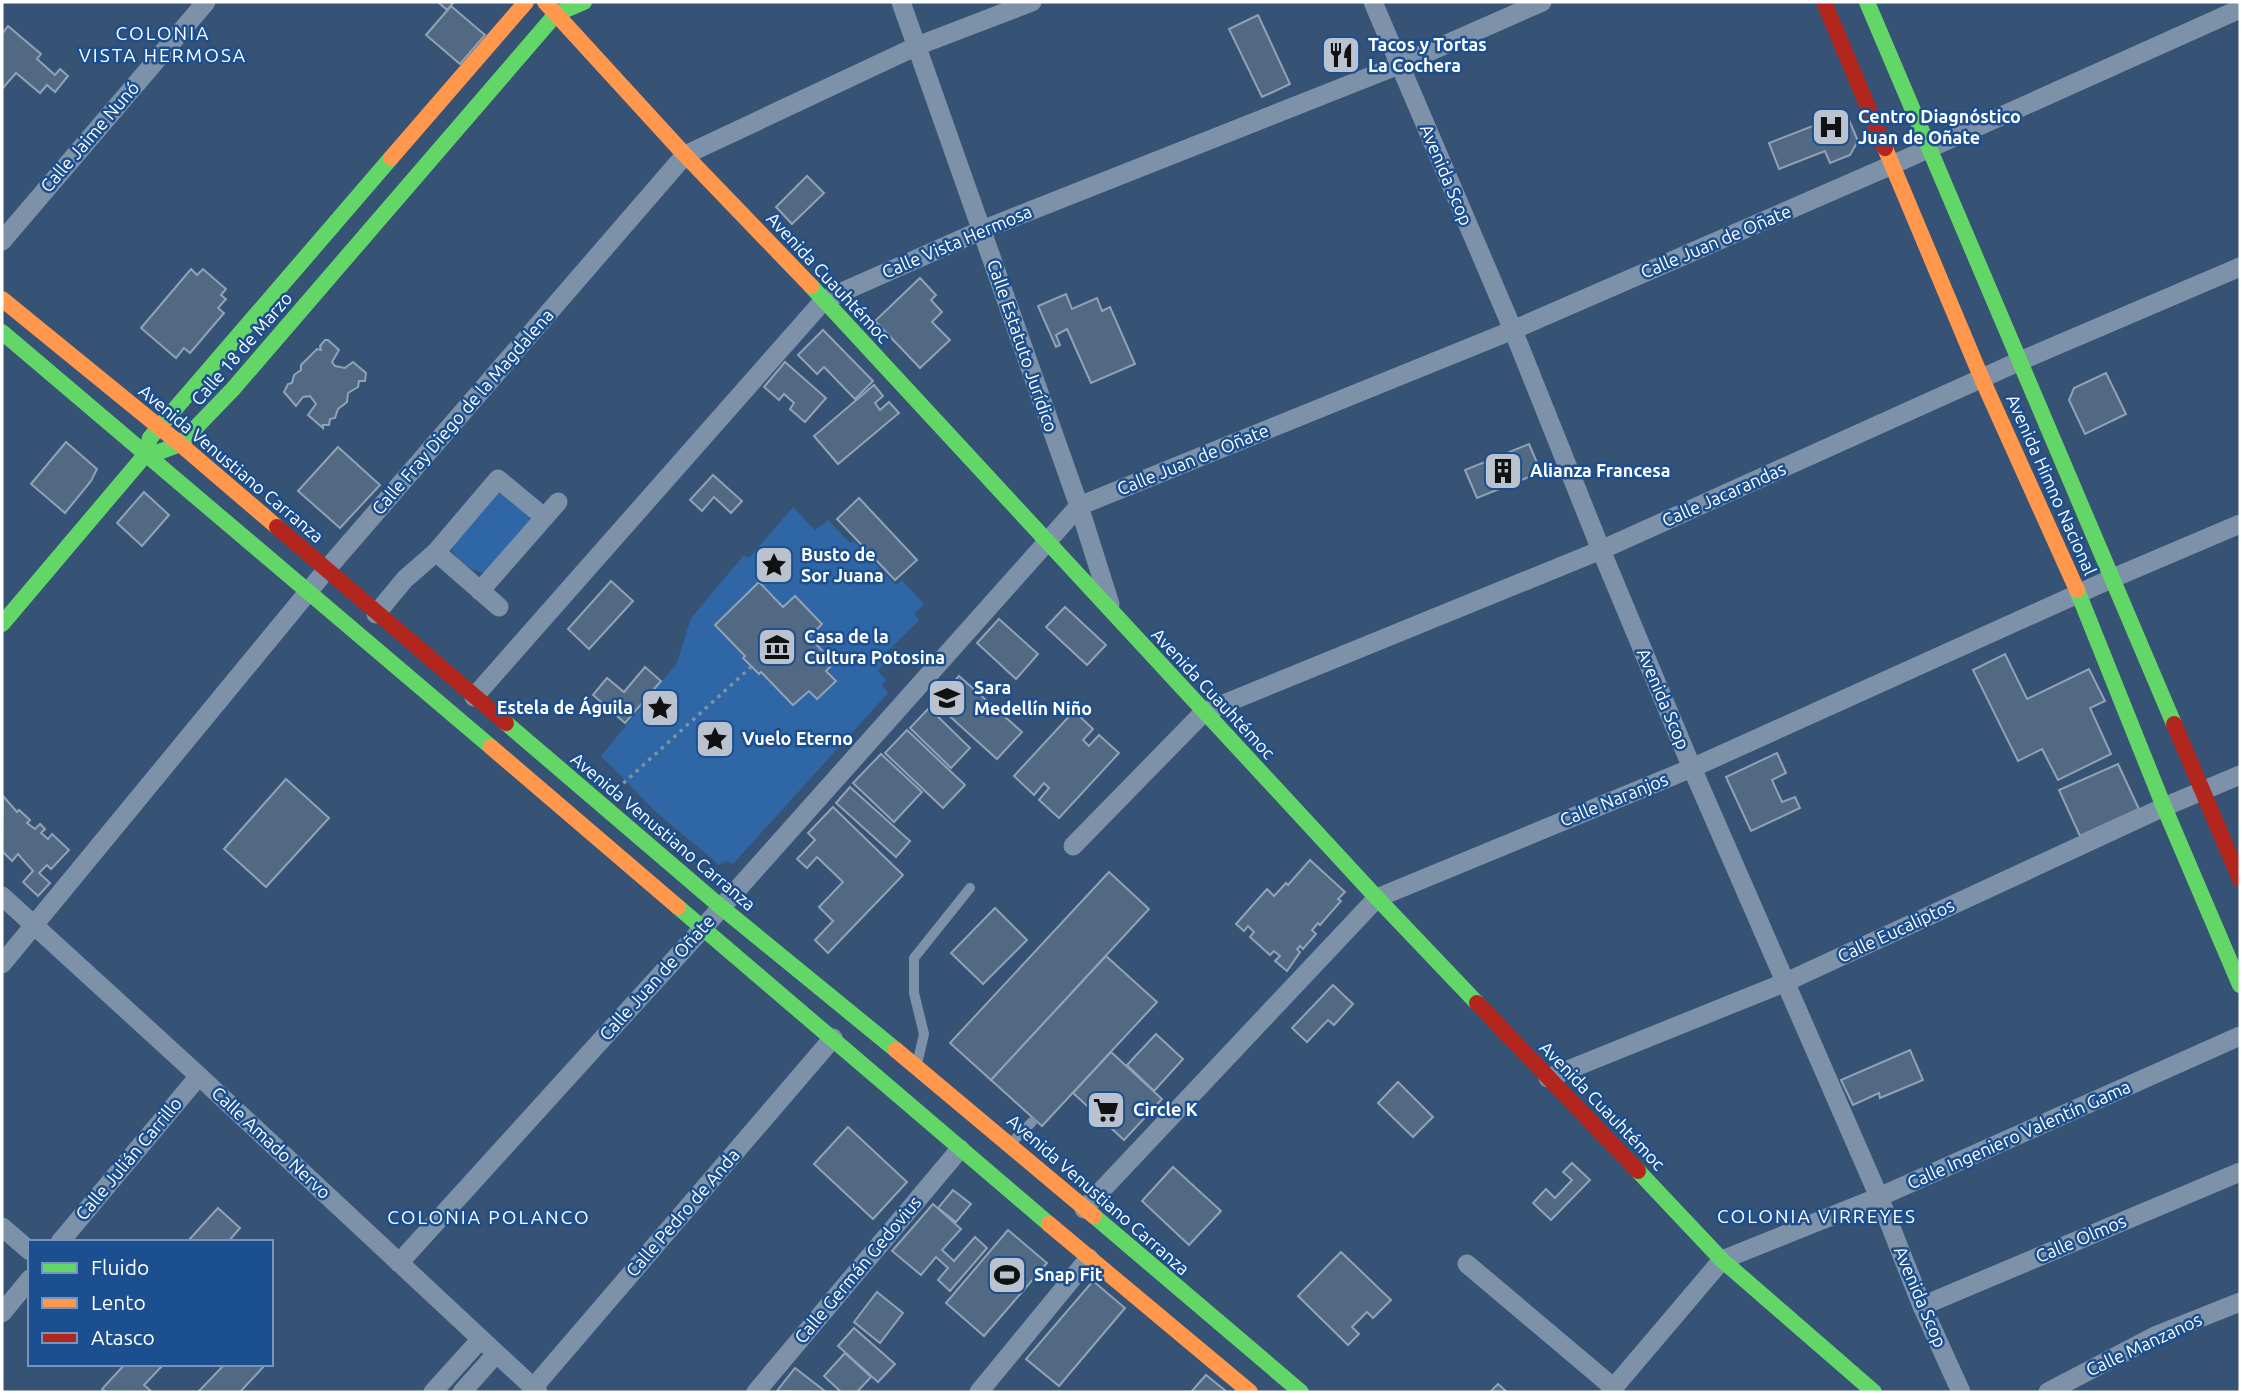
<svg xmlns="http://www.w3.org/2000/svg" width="2242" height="1394" viewBox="0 0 2242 1394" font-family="Ubuntu,sans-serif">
<rect width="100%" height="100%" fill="#365274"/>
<!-- green -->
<g fill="#2f66a5">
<path d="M499,492L529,513L530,521L484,573C470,571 461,562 452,551L453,544Z"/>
<path d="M793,507L815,530L828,520L850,543L853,540L896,585L902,580L924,604L914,614L919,620L880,659L883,665L878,671L886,680L882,685L888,693L733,864L726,861L719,865L656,812L601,756L677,663L691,618L744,555L749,558Z"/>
</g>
<!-- building -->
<g fill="#526984" stroke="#92a2b6" stroke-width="2">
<path d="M438,2H454L447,10Z"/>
<path d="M451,6L485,35L460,64L426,35Z"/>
<path d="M1258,15L1290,84L1262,97L1229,29Z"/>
<path d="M8,26L41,54L37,59L55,75L60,69L68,76L55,92L47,85L40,93L16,73L2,89V34Z"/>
<path d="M1846,113L1858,141L1850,155L1830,163L1825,151L1779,169L1769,143Z"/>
<path d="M807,176L824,193L792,224L776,207Z"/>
<path d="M191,269L197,275L203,269L226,289L221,295L226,299L218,308L224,313L190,353L184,348L176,358L141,328Z"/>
<path d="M920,278L936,295L931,300L942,312L932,322L950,340L920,368L875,321Z"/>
<path d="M1066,294L1072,309L1097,298L1102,311L1110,307L1135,364L1091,383L1067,329L1056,335L1060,345L1056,347L1038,306Z"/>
<path d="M823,330L873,381L855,399L824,367L817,374L798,355Z"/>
<path d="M325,340H328L339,350L332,362L335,366L345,368L353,362L366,373L365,381H359L358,387L348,393L347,402L338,409L335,418L330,419L329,425H323V428L308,415L316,404L310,396L303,397L296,406L284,392L288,384L292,383L294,375L301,370V365L317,349L321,350L320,346Z"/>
<path d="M785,362L826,398L805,422L790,409L794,403L784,394L779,400L764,387Z"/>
<path d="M2106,373L2126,414L2085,434L2069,400L2074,388Z"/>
<path d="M874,385L883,396L875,403L880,410L889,402L899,413L838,464L814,436Z"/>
<path d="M66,442L97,469L91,481L65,513L31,484Z"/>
<path d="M1529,444L1541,472L1477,498L1465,470Z"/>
<path d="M338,447L380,485L340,528L298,491Z"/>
<path d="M713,475L742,501L731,513L714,497L702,511L690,500Z"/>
<path d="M144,492L169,515L142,546L117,523Z"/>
<path d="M859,498L917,560L895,580L837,519Z"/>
<path d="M611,581L633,601L589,649L568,629Z"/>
<path d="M759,582L783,607L795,596L822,624L809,637L834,663L826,671L836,681L817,699L809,691L793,705L761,672L759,674L743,658L745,656L715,625Z"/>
<path d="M1065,607L1106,645L1087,665L1046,627Z"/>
<path d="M999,619L1038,654L1016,679L977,643Z"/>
<path d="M2005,654L2027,699L2089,669L2105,701L2090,708L2111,754L2058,780L2042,749L2018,761L1973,670Z"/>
<path d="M645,667L661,681L625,723L593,695L607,678L624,692Z"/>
<path d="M959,676L1022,732L997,759L935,703Z"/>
<path d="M929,708L970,748L951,768L910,728Z"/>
<path d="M1074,711L1093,729L1083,740L1089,746L1099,735L1119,753L1059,818L1039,800L1049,788L1044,783L1034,795L1014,776Z"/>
<path d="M907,730L965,785L943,808L885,753Z"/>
<path d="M1777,753L1786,773L1772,780L1782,802L1795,797L1800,808L1751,831L1726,777Z"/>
<path d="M881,754L922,792L894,822L853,783Z"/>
<path d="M2118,764L2139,809L2080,836L2059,790Z"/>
<path d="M286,779L329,818L266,887L224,849Z"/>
<path d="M850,787L910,841L896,857L836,803Z"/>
<path d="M3,796L17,812L19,810L30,820L27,823L35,829L40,824L45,829L41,833L48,839L52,834L69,850L51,869L47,865L39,873L50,883L38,896L23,882L33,871L18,854L12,861L2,851Z"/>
<path d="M833,807L903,875L828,953L815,940L833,921L819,907L843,882L817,857L807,868L797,859L815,840L808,833Z"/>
<path d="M1310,860L1345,892L1338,899L1341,901L1320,925L1318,923L1312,930L1316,934L1303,949L1300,946L1297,949L1300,952L1287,971L1275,961L1280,956L1274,951L1270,955L1250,937L1254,932L1248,926L1244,931L1236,924L1267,889L1274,896L1286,883L1288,885Z"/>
<path d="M1109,872L1149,909L991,1080L950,1043Z"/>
<path d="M995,908L1027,940L983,984L951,953Z"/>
<path d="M1106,956L1157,1002L1042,1126L991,1080Z"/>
<path d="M1333,985L1353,1004L1334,1025L1328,1020L1307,1042L1292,1028Z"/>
<path d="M1156,1034L1183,1059L1154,1091L1127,1065Z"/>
<path d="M1910,1050L1923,1080L1880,1098L1879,1093L1853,1105L1841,1080Z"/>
<path d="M1111,1052L1162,1099L1124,1140L1073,1093Z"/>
<path d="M1398,1082L1433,1117L1413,1137L1378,1103Z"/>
<path d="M848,1127L907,1182L873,1219L814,1164Z"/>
<path d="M1572,1163L1590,1180L1551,1220L1533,1203L1546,1189L1555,1198L1572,1180L1563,1172Z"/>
<path d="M1173,1167L1221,1211L1189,1245L1142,1201Z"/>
<path d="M953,1190L971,1204L956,1222L938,1208Z"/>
<path d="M933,1204L961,1229L942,1250L954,1261L975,1237L987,1248L950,1291L938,1280L948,1268L936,1257L921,1275L892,1251Z"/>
<path d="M218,1208L240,1228L228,1242H187Z"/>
<path d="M1008,1230L1047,1263L984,1336L946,1303Z"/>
<path d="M1341,1252L1391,1300L1373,1318L1367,1312L1352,1327L1359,1334L1348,1345L1298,1296Z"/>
<path d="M1093,1281L1125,1308L1059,1386L1026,1359Z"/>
<path d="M877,1292L903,1313L880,1343L854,1322Z"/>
<path d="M854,1328L895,1364L878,1382L838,1346Z"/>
<path d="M845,1353L871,1377L857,1392H841L824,1376Z"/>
<path d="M125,1364H164L144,1385L152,1392H106L102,1389Z"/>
<path d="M225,1364H266L240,1392H198Z"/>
<path d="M795,1368L826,1392L777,1391Z"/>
<path d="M1206,1375L1227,1392H1191Z"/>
<path d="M1498,1384L1507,1392H1490Z"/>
</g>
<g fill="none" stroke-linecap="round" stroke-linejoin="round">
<!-- path -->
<path stroke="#7d92a8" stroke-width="3.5" stroke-dasharray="3.5 5" stroke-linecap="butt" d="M617,789L751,667"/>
<!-- lane -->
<g stroke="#7d92a8" stroke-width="10">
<path d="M918,1060L924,1034L914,993V958L970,888"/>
<path d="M1013,1141L1032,1122"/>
</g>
<!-- street -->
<g stroke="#7d92a8" stroke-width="19">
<path d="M901,2L1079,506L1110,604"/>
<path d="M1373,2L1513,330L1601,550L1692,768L1879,1197L1922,1306L1961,1392"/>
<path d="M2,241L206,2"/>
<path d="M436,552L499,607"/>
<path d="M480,591L558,502"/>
<path d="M376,614L405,579L436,552L498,479L544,517"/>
<path d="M474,697L824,300L982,230L1399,65L1542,2"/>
<path d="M1073,846L1204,712L1601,550L2020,361L2240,267"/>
<path d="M2,896L199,1076L538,1392"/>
<path d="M2,964L327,569L685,155L917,46L1032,2"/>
<path d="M1548,1078L1786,982L2164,807L2240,775"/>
<path d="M1084,1209L1377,898L1692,768L2113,578L2240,524"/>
<path d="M2,1227L30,1251"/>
<path d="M60,1242L199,1076"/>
<path d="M399,1263L703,928L1079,506L1513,330L1892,165L2240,9"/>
<path d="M1467,1264L1614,1388"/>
<path d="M1922,1306L2240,1172"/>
<path d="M2,1313L30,1279"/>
<path d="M533,1388L833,1038"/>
<path d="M433,1392L480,1340"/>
<path d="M462,1392L496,1354"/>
<path d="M756,1392L960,1149"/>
<path d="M979,1392L1089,1258"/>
<path d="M1610,1392L1722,1260L1879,1197L2240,1036"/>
<path d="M2048,1392L2157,1335L2240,1302"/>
</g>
<!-- fast -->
<g stroke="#63d668" stroke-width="16">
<path d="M1867,2L2174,724"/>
<path d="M811,286L1377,898L1477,1003"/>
<path d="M2,332L491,747"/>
<path d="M159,452L180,444L233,389L556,14L584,2"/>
<path d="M2077,590L2164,807L2240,985"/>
<path d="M2,624L146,454L150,438L391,158"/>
<path d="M506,723L721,907L896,1050"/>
<path d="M678,907L1049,1224"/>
<path d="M1638,1171L1722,1260L1874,1392"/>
<path d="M1094,1216L1301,1392"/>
</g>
<!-- slow -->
<g stroke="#ff974d" stroke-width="16">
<path d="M545,2L685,155L811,286"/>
<path d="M1885,148L1982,379L2077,590"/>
<path d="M391,158L526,2"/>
<path d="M2,299L180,444L277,527"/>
<path d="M491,747L678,907"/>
<path d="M896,1050L1094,1216"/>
<path d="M1049,1224L1250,1392"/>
</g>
<!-- jam -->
<g stroke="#b3261e" stroke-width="16">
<path d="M1824,2L1885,148"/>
<path d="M277,527L506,723"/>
<path d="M2174,724L2240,879"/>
<path d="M1477,1003L1638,1171"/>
</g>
</g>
<!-- icons -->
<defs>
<g id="restaurant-square" transform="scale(2.0125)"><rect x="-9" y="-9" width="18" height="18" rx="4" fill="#b9c2ce" stroke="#1b4f8f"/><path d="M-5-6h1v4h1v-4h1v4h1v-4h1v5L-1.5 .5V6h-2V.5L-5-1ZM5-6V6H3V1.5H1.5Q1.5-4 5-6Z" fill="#111"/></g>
<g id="hospital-square" transform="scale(2.0125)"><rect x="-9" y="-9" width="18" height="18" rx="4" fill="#b9c2ce" stroke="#1b4f8f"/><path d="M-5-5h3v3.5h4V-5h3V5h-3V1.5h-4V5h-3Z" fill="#111"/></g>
<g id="building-square" transform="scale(2.0125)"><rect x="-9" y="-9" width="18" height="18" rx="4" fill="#b9c2ce" stroke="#1b4f8f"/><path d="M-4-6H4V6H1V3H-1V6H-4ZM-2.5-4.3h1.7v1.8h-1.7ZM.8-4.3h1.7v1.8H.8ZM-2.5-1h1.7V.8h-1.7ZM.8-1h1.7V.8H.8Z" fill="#111"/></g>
<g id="sight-square" transform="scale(2.0125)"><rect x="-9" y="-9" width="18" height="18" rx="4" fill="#b9c2ce" stroke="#1b4f8f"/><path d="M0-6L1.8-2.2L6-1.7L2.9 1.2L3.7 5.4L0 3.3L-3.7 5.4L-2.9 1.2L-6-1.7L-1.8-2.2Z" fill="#111"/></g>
<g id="museum-square" transform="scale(2.0125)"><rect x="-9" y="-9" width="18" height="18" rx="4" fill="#b9c2ce" stroke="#1b4f8f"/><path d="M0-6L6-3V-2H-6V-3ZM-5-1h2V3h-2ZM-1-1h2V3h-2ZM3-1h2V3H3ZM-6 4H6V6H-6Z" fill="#111"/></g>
<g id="school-square" transform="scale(2.0125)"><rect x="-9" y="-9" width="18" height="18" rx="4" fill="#b9c2ce" stroke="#1b4f8f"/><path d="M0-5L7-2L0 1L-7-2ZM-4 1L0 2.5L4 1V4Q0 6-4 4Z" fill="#111"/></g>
<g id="supermarket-square" transform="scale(2.0125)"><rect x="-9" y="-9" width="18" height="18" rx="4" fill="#b9c2ce" stroke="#1b4f8f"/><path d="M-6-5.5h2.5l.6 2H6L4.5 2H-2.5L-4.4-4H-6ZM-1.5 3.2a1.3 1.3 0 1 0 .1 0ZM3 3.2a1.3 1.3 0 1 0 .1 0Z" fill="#111"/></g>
<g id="stadium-square" transform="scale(2.0125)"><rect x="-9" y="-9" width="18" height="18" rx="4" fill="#b9c2ce" stroke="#1b4f8f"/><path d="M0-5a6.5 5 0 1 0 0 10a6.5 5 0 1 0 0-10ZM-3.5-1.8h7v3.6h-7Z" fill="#111"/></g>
</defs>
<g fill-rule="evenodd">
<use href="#restaurant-square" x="1341" y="55"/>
<use href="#hospital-square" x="1831" y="127"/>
<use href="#building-square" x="1503" y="471"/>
<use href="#sight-square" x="774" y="565"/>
<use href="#museum-square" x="777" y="647"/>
<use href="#school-square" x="947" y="698"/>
<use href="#sight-square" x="660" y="708"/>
<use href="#sight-square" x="715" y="739"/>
<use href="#supermarket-square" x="1106" y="1110"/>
<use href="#stadium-square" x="1007" y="1275"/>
</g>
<g text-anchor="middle" stroke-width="5" stroke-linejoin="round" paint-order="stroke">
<!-- poi labels -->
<g font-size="18" font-weight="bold" fill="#fff" stroke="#1b4f8f" text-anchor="start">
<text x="1368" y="51">Tacos y Tortas<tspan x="1368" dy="21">La Cochera</tspan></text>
<text x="1858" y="123">Centro Diagnóstico<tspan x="1858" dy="21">Juan de Oñate</tspan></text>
<text x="1530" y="477">Alianza Francesa</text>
<text x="801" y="561">Busto de<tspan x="801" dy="21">Sor Juana</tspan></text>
<text x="804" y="643">Casa de la<tspan x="804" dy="21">Cultura Potosina</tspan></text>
<text x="974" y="694">Sara<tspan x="974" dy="21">Medellín Niño</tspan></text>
<text x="633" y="714" text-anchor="end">Estela de Águila</text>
<text x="742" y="745">Vuelo Eterno</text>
<text x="1133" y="1116">Circle K</text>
<text x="1034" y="1281">Snap Fit</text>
</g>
<!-- street labels -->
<g font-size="18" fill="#fff" stroke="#1b4f8f">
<text transform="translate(90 137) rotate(-49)" y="6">Calle Jaime Nunó</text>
<text transform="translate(1446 175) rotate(67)" y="6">Avenida Scop</text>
<text transform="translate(957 242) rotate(-23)" y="6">Calle Vista Hermosa</text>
<text transform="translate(1716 242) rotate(-23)" y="6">Calle Juan de Oñate</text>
<text transform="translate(828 278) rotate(47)" y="6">Avenida Cuauhtémoc</text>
<text transform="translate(1022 346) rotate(71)" y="6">Calle Estatuto Jurídico</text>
<text transform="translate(242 349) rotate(-49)" y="6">Calle 18 de Marzo</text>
<text transform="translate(463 412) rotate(-49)" y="6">Calle Fray Diego de la Magdalena</text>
<text transform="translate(1193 460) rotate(-22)" y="6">Calle Juan de Oñate</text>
<text transform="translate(231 464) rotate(40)" y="6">Avenida Venustiano Carranza</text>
<text transform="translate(2051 485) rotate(66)" y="6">Avenida Himno Nacional</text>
<text transform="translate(1724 495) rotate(-24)" y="6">Calle Jacarandas</text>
<text transform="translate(1213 694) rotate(47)" y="6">Avenida Cuauhtémoc</text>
<text transform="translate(1663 699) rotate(67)" y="6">Avenida Scop</text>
<text transform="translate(1614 800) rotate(-22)" y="6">Calle Naranjos</text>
<text transform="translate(663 832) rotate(40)" y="6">Avenida Venustiano Carranza</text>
<text transform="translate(1896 931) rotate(-25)" y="6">Calle Eucaliptos</text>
<text transform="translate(657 978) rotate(-48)" y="6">Calle Juan de Oñate</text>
<text transform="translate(1602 1106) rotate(46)" y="6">Avenida Cuauhtémoc</text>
<text transform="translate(2019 1135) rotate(-24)" y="6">Calle Ingeniero Valentín Gama</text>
<text transform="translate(271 1143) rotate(43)" y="6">Calle Amado Nervo</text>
<text transform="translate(129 1159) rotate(-50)" y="6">Calle Julián Carrillo</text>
<text transform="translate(1098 1195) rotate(41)" y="6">Avenida Venustiano Carranza</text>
<text transform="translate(683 1213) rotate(-49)" y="6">Calle Pedro de Anda</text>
<text transform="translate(2081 1239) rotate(-23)" y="6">Calle Olmos</text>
<text transform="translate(858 1270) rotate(-50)" y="6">Calle Germán Gedovius</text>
<text transform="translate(1920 1297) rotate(67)" y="6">Avenida Scop</text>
<text transform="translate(2144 1345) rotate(-25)" y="6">Calle Manzanos</text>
</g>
<!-- neighbourhood labels -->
<g font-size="19" letter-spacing="2" fill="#fff" stroke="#1b4f8f">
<text x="163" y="40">COLONIA<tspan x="163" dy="22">VISTA HERMOSA</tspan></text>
<text x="1817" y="1223">COLONIA VIRREYES</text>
<text x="489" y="1224">COLONIA POLANCO</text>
</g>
</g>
<!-- border -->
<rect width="2242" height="1394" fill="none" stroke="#ffffff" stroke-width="7"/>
<!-- legend -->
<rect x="28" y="1240" width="245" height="126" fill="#1b4f8f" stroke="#7695bc" stroke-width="2"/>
<rect x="42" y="1263" width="35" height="10" fill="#63d668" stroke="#7695bc" stroke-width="2"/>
<text x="91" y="1275" font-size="21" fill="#ffffff">Fluido</text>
<rect x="42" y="1298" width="35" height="10" fill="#ff974d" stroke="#7695bc" stroke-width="2"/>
<text x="91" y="1310" font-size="21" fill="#ffffff">Lento</text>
<rect x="42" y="1333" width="35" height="10" fill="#b3261e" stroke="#7695bc" stroke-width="2"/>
<text x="91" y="1345" font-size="21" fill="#ffffff">Atasco</text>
</svg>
